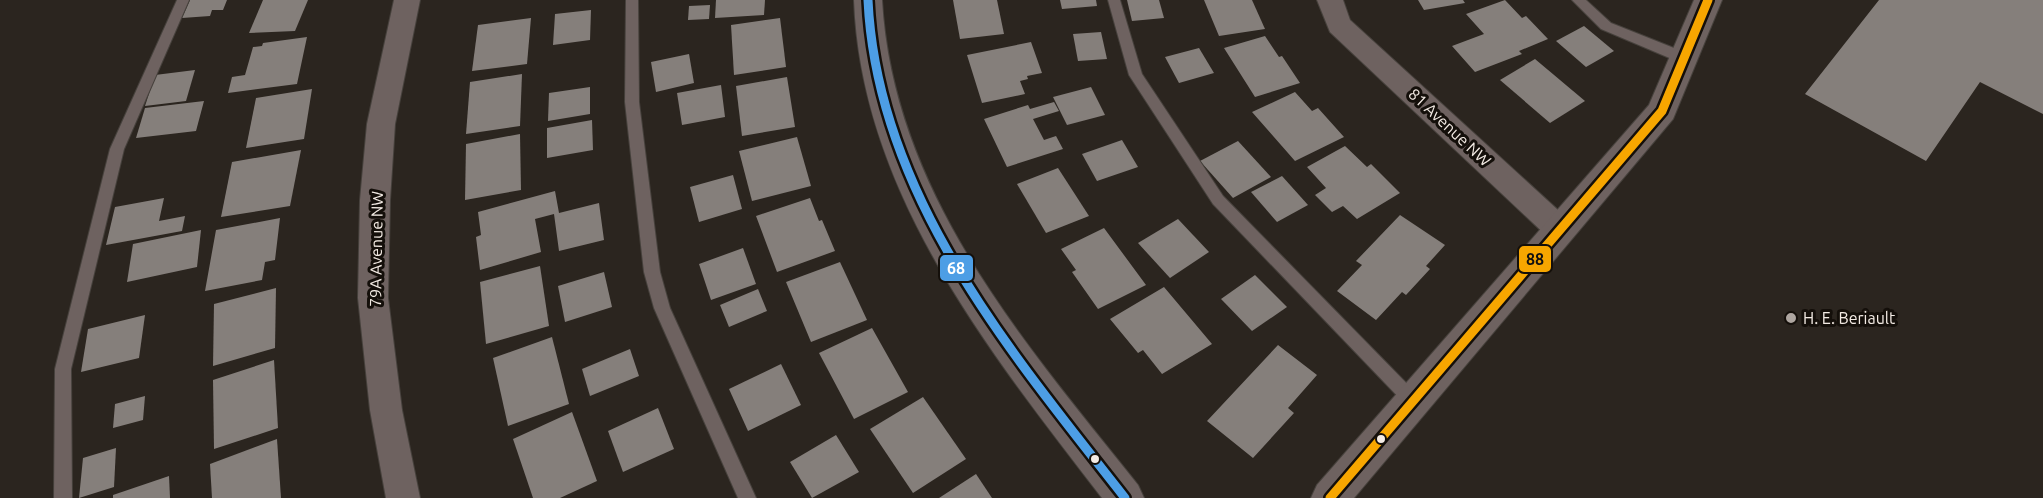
<svg xmlns="http://www.w3.org/2000/svg" width="2043" height="498" viewBox="0 0 2043 498" font-family="Ubuntu,sans-serif">
<rect width="100%" height="100%" fill="#2b251f"/>
<!-- building -->
<g fill="#857f7b">
<path d="M190,0H227L223,10H212L210,16L182,18Z"/>
<path d="M263,0H308L295,31L249,33Z"/>
<path d="M716,0H765L764,15L715,18Z"/>
<path d="M953,0H997L1004,34L960,39Z"/>
<path d="M1060,0H1096L1097,6L1062,9Z"/>
<path d="M1127,0H1159L1164,18L1132,21Z"/>
<path d="M1204,0H1252L1265,29L1219,36Z"/>
<path d="M1418,0H1463L1465,3L1424,10Z"/>
<path d="M1505,0L1522,18L1526,16L1548,39L1519,51L1522,54L1475,72L1452,46L1484,34L1466,14Z"/>
<path d="M1879,0H2043V114L1980,82L1926,161L1805,94Z"/>
<path d="M710,5L709,19L688,20L689,6Z"/>
<path d="M591,10L590,40L553,45L555,14Z"/>
<path d="M531,18L527,64L472,71L478,25Z"/>
<path d="M780,18L786,67L734,75L731,25Z"/>
<path d="M1584,26L1614,51L1586,67L1556,41Z"/>
<path d="M1101,32L1107,59L1078,61L1073,34Z"/>
<path d="M1265,36L1279,57L1282,56L1300,83L1255,97L1224,48Z"/>
<path d="M307,37L297,84L228,93L232,77L245,75L253,47L262,46L263,43Z"/>
<path d="M1031,42L1042,73L1027,76L1028,79L1020,81L1025,94L982,103L967,55Z"/>
<path d="M1199,48L1214,73L1179,83L1165,57Z"/>
<path d="M689,54L694,83L656,92L651,62Z"/>
<path d="M1535,59L1585,101L1550,123L1500,80Z"/>
<path d="M195,70L186,101L145,106L155,75Z"/>
<path d="M522,74L520,126L466,134L470,82Z"/>
<path d="M787,77L795,127L742,136L736,86Z"/>
<path d="M721,85L725,117L682,125L677,93Z"/>
<path d="M590,87V114L548,121L549,93Z"/>
<path d="M1091,87L1105,115L1067,125L1053,97Z"/>
<path d="M312,89L304,139L246,148L256,98Z"/>
<path d="M1295,92L1312,111L1318,108L1344,137L1295,161L1252,112Z"/>
<path d="M204,101L196,131L136,138L145,108Z"/>
<path d="M1054,102L1059,111L1033,119L1044,140L1056,136L1063,149L1007,167L984,119L1028,105L1030,109Z"/>
<path d="M592,120L593,150L547,158V128Z"/>
<path d="M520,134L521,190L465,200L466,144Z"/>
<path d="M797,137L811,186L752,201L739,151Z"/>
<path d="M1122,140L1138,167L1097,181L1082,154Z"/>
<path d="M1238,141L1271,177L1233,198L1200,161Z"/>
<path d="M1345,146L1367,167L1371,164L1400,193L1357,219L1343,206L1332,212L1315,195L1326,188L1307,167Z"/>
<path d="M301,150L290,206L221,217L232,162Z"/>
<path d="M1058,168L1089,216L1046,233L1017,184Z"/>
<path d="M733,175L742,209L699,222L690,187Z"/>
<path d="M1282,176L1308,205L1277,222L1251,192Z"/>
<path d="M555,191L559,213L599,203L604,240L559,251L554,214L535,219L541,252L480,270L476,237L481,235L478,212Z"/>
<path d="M164,198L159,221L185,216L182,231L106,245L115,207Z"/>
<path d="M810,198L819,221L822,220L835,251L777,272L756,216Z"/>
<path d="M1400,215L1445,245L1426,266L1430,269L1406,295L1402,292L1376,320L1337,291L1362,265L1356,261Z"/>
<path d="M280,218L275,260L265,262L262,280L205,291L216,230Z"/>
<path d="M1178,219L1209,252L1170,278L1138,243Z"/>
<path d="M1104,228L1146,285L1098,309L1072,272L1076,270L1061,249Z"/>
<path d="M201,230L197,267L127,282L133,244Z"/>
<path d="M743,248L756,284L711,300L699,264Z"/>
<path d="M840,262L867,320L811,342L786,282Z"/>
<path d="M540,266L549,326L486,344L480,282Z"/>
<path d="M604,272L612,307L565,322L558,286Z"/>
<path d="M1255,275L1287,307L1252,331L1221,299Z"/>
<path d="M1164,287L1212,344L1162,374L1143,350L1138,353L1110,319Z"/>
<path d="M276,288L275,348L213,366L214,304Z"/>
<path d="M758,289L767,311L729,327L720,305Z"/>
<path d="M145,315L139,358L81,372L88,329Z"/>
<path d="M872,328L908,392L854,419L819,353Z"/>
<path d="M552,337L569,404L508,426L493,358Z"/>
<path d="M1278,345L1317,375L1288,408L1294,413L1253,458L1207,421Z"/>
<path d="M630,349L639,376L590,396L582,369Z"/>
<path d="M274,360L278,428L214,449L213,380Z"/>
<path d="M781,364L801,405L748,431L729,389Z"/>
<path d="M145,396L143,420L113,428L115,404Z"/>
<path d="M923,397L966,459L913,493L870,429Z"/>
<path d="M658,408L674,449L623,472L608,431Z"/>
<path d="M572,412L597,481L560,498H533L513,439Z"/>
<path d="M836,435L859,472L812,498L790,462Z"/>
<path d="M277,439L281,498H212L210,464Z"/>
<path d="M116,448L114,487L79,498L83,458Z"/>
<path d="M976,474L992,498H939Z"/>
<path d="M169,476L170,498H113V495Z"/>
</g>
<g fill="none" stroke-linecap="round" stroke-linejoin="round">
<!-- service casing -->
<g stroke="#46413c" stroke-width="2">
<g id="service">
<path d="M177,0H189L124,149L71,369L72,498H54L55,369L110,149Z"/>
<path d="M626,0H638L639,102L660,272L670,308L756,498H738L654,308L644,272L625,102Z"/>
<path d="M1108,0H1120L1142,74L1223,196L1419,396L1421,401L1419,406L1413,408L1407,406L1213,204L1129,75Z"/>
<path d="M1572,0H1586L1611,23L1689,54L1691,58L1684,63L1679,62L1601,29Z"/>
</g>
</g>
<!-- minor casing -->
<g stroke="#46413c" stroke-width="2">
<g id="minor">
<path d="M394,0H420L395,124L390,200L388,298L402,410L420,498H386L370,410L358,298L360,200L367,124Z"/>
<path d="M1317,0H1343L1350,20L1570,221L1575,230L1570,239L1560,242L1550,239L1330,32Z"/>
</g>
</g>
<!-- tertiary casing -->
<g stroke="#46413c" stroke-width="2">
<g id="tertiary">
<path d="M854,0H882C893,193 1023,341 1138,485L1144,498H1102C990,352 861,193 854,0Z"/>
<path d="M1694,0H1722L1673,119L1354,498H1311L1317,485L1649,105Z"/>
</g>
</g>
<!-- service -->
<use href="#service" fill="#6e6260" fill-rule="evenodd"/>
<!-- minor -->
<use href="#minor" fill="#6e6260" fill-rule="evenodd"/>
<!-- tertiary -->
<use href="#tertiary" fill="#6e6260" fill-rule="evenodd"/>
<!-- bus-1 casing -->
<g stroke="#140f0a" stroke-width="14">
<path id="bus-1" d="M868,0C877,195 1010,351 1125,498"/>
</g>
<!-- bus-2 casing -->
<g stroke="#140f0a" stroke-width="14">
<path id="bus-2" d="M1330,498L1662,111L1708,0"/>
</g>
<!-- bus-1 -->
<use href="#bus-1" stroke="#4d9ee5" stroke-width="9"/>
<!-- bus-2 -->
<use href="#bus-2" stroke="#f7a600" stroke-width="9"/>
</g>
<!-- markers -->
<circle fill="#aea6a0" stroke="#140f0a" stroke-width="2" cx="1791" cy="318" r="6"/>
<g fill="#f4ece5" stroke="#140f0a" stroke-width="2">
<circle cx="1381" cy="439" r="5"/>
<circle cx="1095" cy="459" r="5"/>
</g>
<g text-anchor="middle" stroke-width="6" stroke-linejoin="round" paint-order="stroke">
<!-- street labels -->
<g font-size="16" fill="#f4ece5" stroke="#140f0a">
<text transform="translate(1450 127) rotate(43)" y="6">81 Avenue NW</text>
<text transform="translate(376 249) rotate(-89)" y="6">79A Avenue NW</text>
</g>
<!-- poi labels -->
<g font-size="16" fill="#f4ece5" stroke="#140f0a" text-anchor="start">
<text x="1803" y="324">H. E. Beriault</text>
</g>
</g>
<g stroke="#140f0a" stroke-width="2">
<rect x="1518" y="245" width="34" height="28" rx="6" fill="#f7a600"/>
<rect x="939" y="254" width="35" height="28" rx="6" fill="#4d9ee5"/>
</g>
<g font-size="16" text-anchor="middle" font-weight="bold" fill="#fff">
<text x="956" y="274">68</text>
</g>
<g font-size="16" text-anchor="middle" font-weight="bold" fill="#111">
<text x="1535" y="265">88</text>
</g>
</svg>
